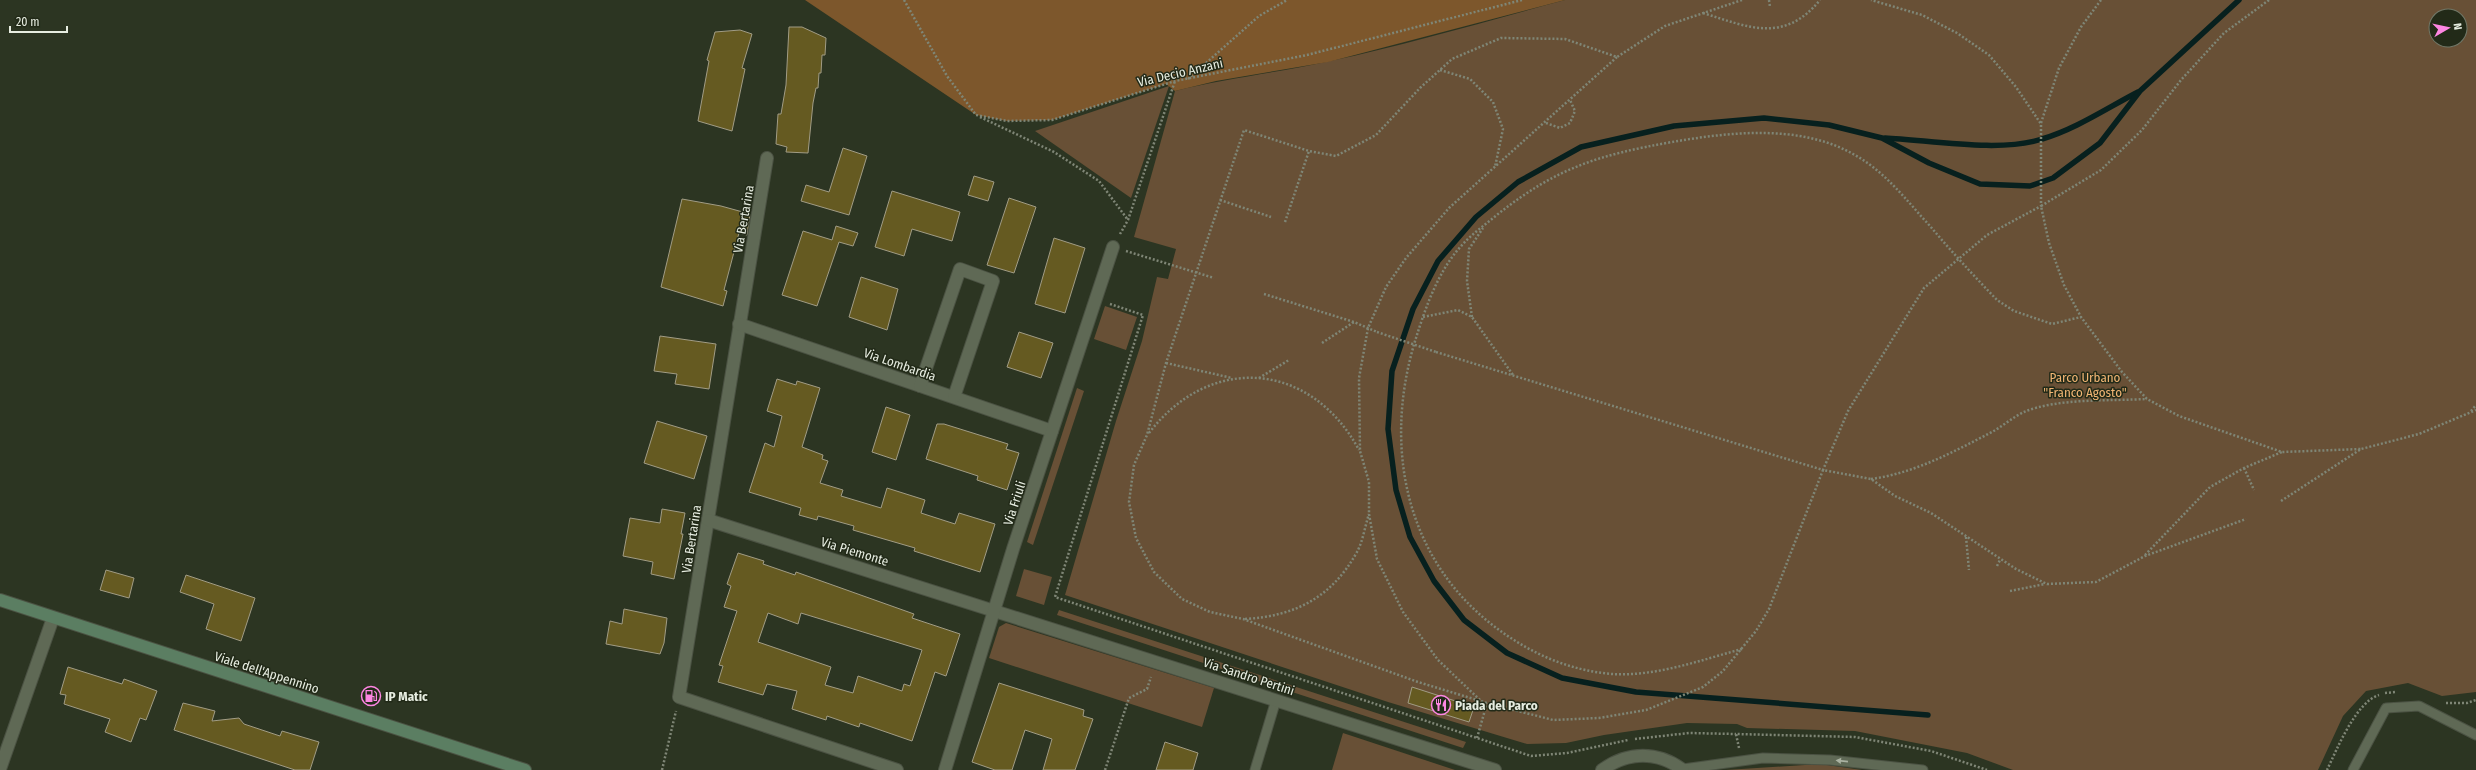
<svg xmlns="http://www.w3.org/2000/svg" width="2476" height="770" viewBox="0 0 2476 770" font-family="'Fira Sans Condensed',sans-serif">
<rect width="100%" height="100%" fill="#2c3522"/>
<!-- green -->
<g fill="#685036" fill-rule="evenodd">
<path d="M1565,0H2476V692L2442,696L2408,683L2366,691L2343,716L2318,770H2013L1967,753L1855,731L1747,728L1737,724L1687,723L1604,735L1566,743L1527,744L1388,702L1065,595L1116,421L1142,341L1157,277L1168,279L1176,249L1134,237L1175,91C1226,78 1278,73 1330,61C1409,44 1487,21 1565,0ZM2436,16H2460V40H2436Z"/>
<path d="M1169,86L1131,198L1035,131Z"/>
<path d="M1105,306L1137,317L1126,350L1094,339Z"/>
<path d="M1077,388L1084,391L1033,545L1027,542Z"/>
<path d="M1024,569L1052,577L1044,605L1016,596Z"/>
<path d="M1059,610L1466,742L1463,748L1057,615Z"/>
<path d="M1006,623L1214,688L1202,727L989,658L999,627Z"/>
<path d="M1343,733L1455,770H1332Z"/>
<path d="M1820,764L1862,770H1726Z"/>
</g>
<!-- forest -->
<path fill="#7d572c" d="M805,0H1565L1328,62L1216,81L1175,91L1166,84L1052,120L1007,121L976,115Z"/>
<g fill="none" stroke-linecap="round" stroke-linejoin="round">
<!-- stream -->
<g stroke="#07201e" stroke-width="5.5">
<path d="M1885,138C1929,140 2001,153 2042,139C2076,129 2107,108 2138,92"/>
<path d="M1928,715L1636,692L1562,678L1507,653L1464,620L1434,581L1410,537L1396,490L1388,429L1392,371L1413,309L1438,261L1476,217L1518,182L1581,147L1674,126L1764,118L1829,125L1882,138L1929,163L1980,184L2030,186L2053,178L2100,143L2140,91L2239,0"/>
</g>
</g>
<!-- building -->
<g fill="#655a21" stroke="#a19c85" fill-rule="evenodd">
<path d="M789,27H802L826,38L825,55H822L821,73H819L818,88H816L813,103L808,153L786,152L787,147L776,144L778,114H781L786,85Z"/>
<path d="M740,30L752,34L742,68L745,69L732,131L698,121L709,61L707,60L715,32Z"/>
<path d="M843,148L867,156L849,215L801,201L806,185L829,192Z"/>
<path d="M974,176L994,182L988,201L968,195Z"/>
<path d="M892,191L960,212L952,241L912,229L904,256L875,247Z"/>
<path d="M1009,198L1036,207L1014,273L987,265Z"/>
<path d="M682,199L721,206L750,214L747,235L739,233L724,290L727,291L723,306L661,287Z"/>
<path d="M836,226L858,233L853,246L839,242L817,306L782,295L803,231L832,240Z"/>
<path d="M1054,238L1085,248L1065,313L1035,304Z"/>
<path d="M861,277L898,289L887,330L849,317Z"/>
<path d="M1019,332L1053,343L1041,378L1007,367Z"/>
<path d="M660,336L716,344L709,389L675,384L677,374L654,371Z"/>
<path d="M777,379L796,385L797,381L820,388L802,447L823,455L822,459L828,461L820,483L843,490L841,496L881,508L887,488L925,500L921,513L955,524L959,513L995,524L980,572L914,551L915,548L853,530L854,526L818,516L817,520L799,515L801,508L749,492L765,443L774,447L782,416L767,411Z"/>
<path d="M886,407L910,415L896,460L872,452Z"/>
<path d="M657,421L707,436L694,479L644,463Z"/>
<path d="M937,424H944L1008,444L1006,449L1019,453L1007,490L977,480L978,476L926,459Z"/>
<path d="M662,509L685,513L681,534H683L674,579L651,574L653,562L623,556L630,518L660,523Z"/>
<path d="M738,553L764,561L763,564L795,575L796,572L914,614L912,618L960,634L946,676L935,672L912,741L860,723L859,727L827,716L826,720L792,709L797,691L767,684L763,695L718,682L723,666L719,665L737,611L724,607L731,586L727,584ZM768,613L798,624L801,613L922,650L910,686L904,684L902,691L858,676L853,693L825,685L831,667L758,642Z"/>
<path d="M106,570L134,578L129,598L100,590Z"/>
<path d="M186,575L255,598L241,641L206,629L214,604L180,592Z"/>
<path d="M624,609L667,618L664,643L660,654L606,644L610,621L622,624Z"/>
<path d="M68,667L122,684L124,679L157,691L146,720L140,718L131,742L105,732L110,719L64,704L66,695L60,694Z"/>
<path d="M999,683L1084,710L1083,716L1093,719L1075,770H1043L1052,739L1025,730L1012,770H995L972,762Z"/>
<path d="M1412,687L1474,707L1469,722L1408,703Z"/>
<path d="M183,703L215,711L212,721L239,718L244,724L280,736L282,731L319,742L310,770H295L174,730Z"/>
<path d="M1165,742L1198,753L1193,770H1156Z"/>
</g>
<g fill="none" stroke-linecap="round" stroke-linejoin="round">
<!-- lane casing -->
<g stroke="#4b5243" stroke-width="11">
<g id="lane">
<path d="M1683,769L1763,758L1830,760L1923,770"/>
<path d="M1255,770L1276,700"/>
<path d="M2353,770L2386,708L2419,706L2476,735"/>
</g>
</g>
<!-- street casing -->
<g stroke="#4b5243" stroke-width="14">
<g id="street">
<path d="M767,158L679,697L897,770"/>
<path d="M739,324L1052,431"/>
<path d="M920,386L960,269L993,281L954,397"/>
<path d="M708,520L1495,770"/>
<path d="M0,769L53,618"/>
<path d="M945,770L1013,549L1113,247"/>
<path d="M1602,770C1628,751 1658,751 1683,770"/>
</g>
</g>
<!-- secondary casing -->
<g stroke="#4b5243" stroke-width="14">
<path id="secondary" d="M0,600L525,770"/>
</g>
<!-- path -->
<g stroke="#7f8676" stroke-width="2.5" stroke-dasharray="2 2" stroke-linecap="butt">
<path d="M904,0L947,76L976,115L1007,121L1052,120L1175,81L1307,55L1522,0"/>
<path d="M1742,0L1665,26L1617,57L1565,39L1501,38L1452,59L1420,88L1376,135L1336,156L1309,151L1244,130L1166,363L1147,435L1134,465L1129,502L1136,538L1154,572L1182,599L1210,612L1243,619L1418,682L1487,703L1553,720L1599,718L1646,710L1703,687L1723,671L1756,631L1769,609L1823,470L1871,479L1895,496L1931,513L2016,569L2047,584L2096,582L2145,556L2246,519"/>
<path d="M1769,0L1770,7"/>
<path d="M2269,0L2224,33L2181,80L2142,130L2101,170L2041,206L2049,243L2064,285L2081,317L2122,372L2147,399L2179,416L2282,452L2361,449"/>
<path d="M1703,13C1748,27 1784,44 1820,0"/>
<path d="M1440,70L1470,79L1493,102L1503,129L1495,167"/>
<path d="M1188,79L1259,16L1287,0"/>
<path d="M980,117L1054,152L1099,181L1128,220"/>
<path d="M1546,123L1560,128L1570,123L1575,111L1570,100"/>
<path d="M2041,123L2059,68L2081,27L2101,0"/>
<path d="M1220,200L1271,217"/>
<path d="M1285,222L1309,151"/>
<path d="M1120,234L1128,220L1175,81"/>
<path d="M1126,251L1214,278"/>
<path d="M1264,294L1354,322L1377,332"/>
<path d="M1110,304L1143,315L1055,597L1531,756L1567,753L1628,740"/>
<path d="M1423,317L1458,310L1472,317L1513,375"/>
<path d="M1472,317L1467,281L1469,249L1483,228"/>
<path d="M1322,343L1354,322"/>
<path d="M1436,352L1823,470L1848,411L1924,288L1987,235L2041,206V124L2016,87L1989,55L1957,33L1922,15L1871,0"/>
<path d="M1166,363L1232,378"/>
<path d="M1259,378L1289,360"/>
<path d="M2471,411L2476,405"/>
<path d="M1149,433C1210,353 1311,361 1359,450"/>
<path d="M2244,468L2254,490"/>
<path d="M1871,479C1915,473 1953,452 1992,432C2003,426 2013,417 2024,412C2057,398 2111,401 2147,399"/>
<path d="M2281,501L2361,449L2419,434L2476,410"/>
<path d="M1966,537L1969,570"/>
<path d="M2145,555L2210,487L2244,468L2282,452"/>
<path d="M1997,566L2000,560"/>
<path d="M2010,591L2045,584"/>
<path d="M1245,619C1296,616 1332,597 1357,552C1363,541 1365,526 1369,514"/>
<path d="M1742,649C1701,660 1655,677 1612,674C1576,671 1544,659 1514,640C1408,574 1380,452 1416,338C1426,306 1439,269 1463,244C1473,233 1486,224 1498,214C1558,167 1599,155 1672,142C1730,132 1800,124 1853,154C1885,171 1906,200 1930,226C1951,251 1974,276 1997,300L2014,311L2052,324L2081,317"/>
<path d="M2385,693L2396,692"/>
<path d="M1480,700L1438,660L1403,612L1377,559L1369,514V482L1360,451L1359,378L1368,328L1386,287L1406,258L1449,208L1617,57"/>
<path d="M2446,703H2467L2476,700"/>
<path d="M1477,738L1487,703"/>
<path d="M1635,739L1689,733L1736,734"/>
<path d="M1739,748L1736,734L1855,737L1931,751L1987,770"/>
<path d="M662,770L676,711"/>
<path d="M1105,770L1129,698L1147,689L1151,677"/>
<path d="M2327,770C2337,749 2356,702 2379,695"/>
</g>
<!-- lane -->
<use href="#lane" stroke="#5f6955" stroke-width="9"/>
<!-- street -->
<use href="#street" stroke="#5f6955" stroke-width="12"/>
<!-- secondary -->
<use href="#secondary" stroke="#5b7e62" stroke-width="12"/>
<!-- path-bridge -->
<path stroke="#7f8676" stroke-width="2.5" stroke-dasharray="2 2" stroke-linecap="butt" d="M1377,332L1436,352"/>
</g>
<!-- one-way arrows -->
<defs><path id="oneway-solid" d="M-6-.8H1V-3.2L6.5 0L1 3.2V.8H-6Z"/></defs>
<use fill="#aab2a2" href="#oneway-solid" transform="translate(1842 761) rotate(-174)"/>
<!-- icons -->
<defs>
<g id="fuel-ring" transform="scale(1)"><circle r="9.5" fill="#222a18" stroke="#fd86e2" stroke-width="1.5"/><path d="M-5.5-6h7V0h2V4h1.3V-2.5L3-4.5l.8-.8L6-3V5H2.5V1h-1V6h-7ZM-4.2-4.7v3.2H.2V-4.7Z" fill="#fd86e2"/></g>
<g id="restaurant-ring" transform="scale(1)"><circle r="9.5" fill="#222a18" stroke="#fd86e2" stroke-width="1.5"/><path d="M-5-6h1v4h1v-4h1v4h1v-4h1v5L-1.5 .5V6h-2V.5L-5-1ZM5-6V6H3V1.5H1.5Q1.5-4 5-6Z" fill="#fd86e2"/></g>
</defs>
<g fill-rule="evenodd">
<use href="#fuel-ring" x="371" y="696"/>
<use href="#restaurant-ring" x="1441" y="705"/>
</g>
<g text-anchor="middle" stroke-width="3" stroke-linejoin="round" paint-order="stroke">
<!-- street labels -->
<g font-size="13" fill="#e7ede1" stroke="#222a18">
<text transform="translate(1180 72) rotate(-13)" y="5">Via Decio Anzani</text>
<text transform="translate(743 219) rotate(-80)" y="5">Via Bertarina</text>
<text transform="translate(900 364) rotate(19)" y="5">Via Lombardia</text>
<text transform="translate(1014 503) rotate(-72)" y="5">Via Friuli</text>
<text transform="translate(691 539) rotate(-81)" y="5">Via Bertarina</text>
<text transform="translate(855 551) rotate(17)" y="5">Via Piemonte</text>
<text transform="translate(267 672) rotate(18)" y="5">Viale dell'Appennino</text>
<text transform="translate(1249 676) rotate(18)" y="5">Via Sandro Pertini</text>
</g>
<!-- park labels -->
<g font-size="13" fill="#f1b574" stroke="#222a18">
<text x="2085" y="382">Parco Urbano<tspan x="2085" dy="15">"Franco Agosto"</tspan></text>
</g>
<!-- poi labels -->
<g font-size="13" font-weight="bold" fill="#e7ede1" stroke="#222a18" text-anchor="start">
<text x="385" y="701">IP Matic</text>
<text x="1455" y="710">Piada del Parco</text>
</g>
</g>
<!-- north arrow -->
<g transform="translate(2448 28) rotate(81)"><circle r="19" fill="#222a18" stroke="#717868"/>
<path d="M0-3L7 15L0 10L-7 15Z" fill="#fd86e2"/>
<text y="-6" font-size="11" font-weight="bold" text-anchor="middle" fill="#e7ede1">N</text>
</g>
<!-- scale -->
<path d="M10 26v6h57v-6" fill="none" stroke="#e7ede1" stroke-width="2"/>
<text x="16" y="26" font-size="12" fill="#e7ede1" stroke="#222a18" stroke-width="3" paint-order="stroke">20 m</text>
</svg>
